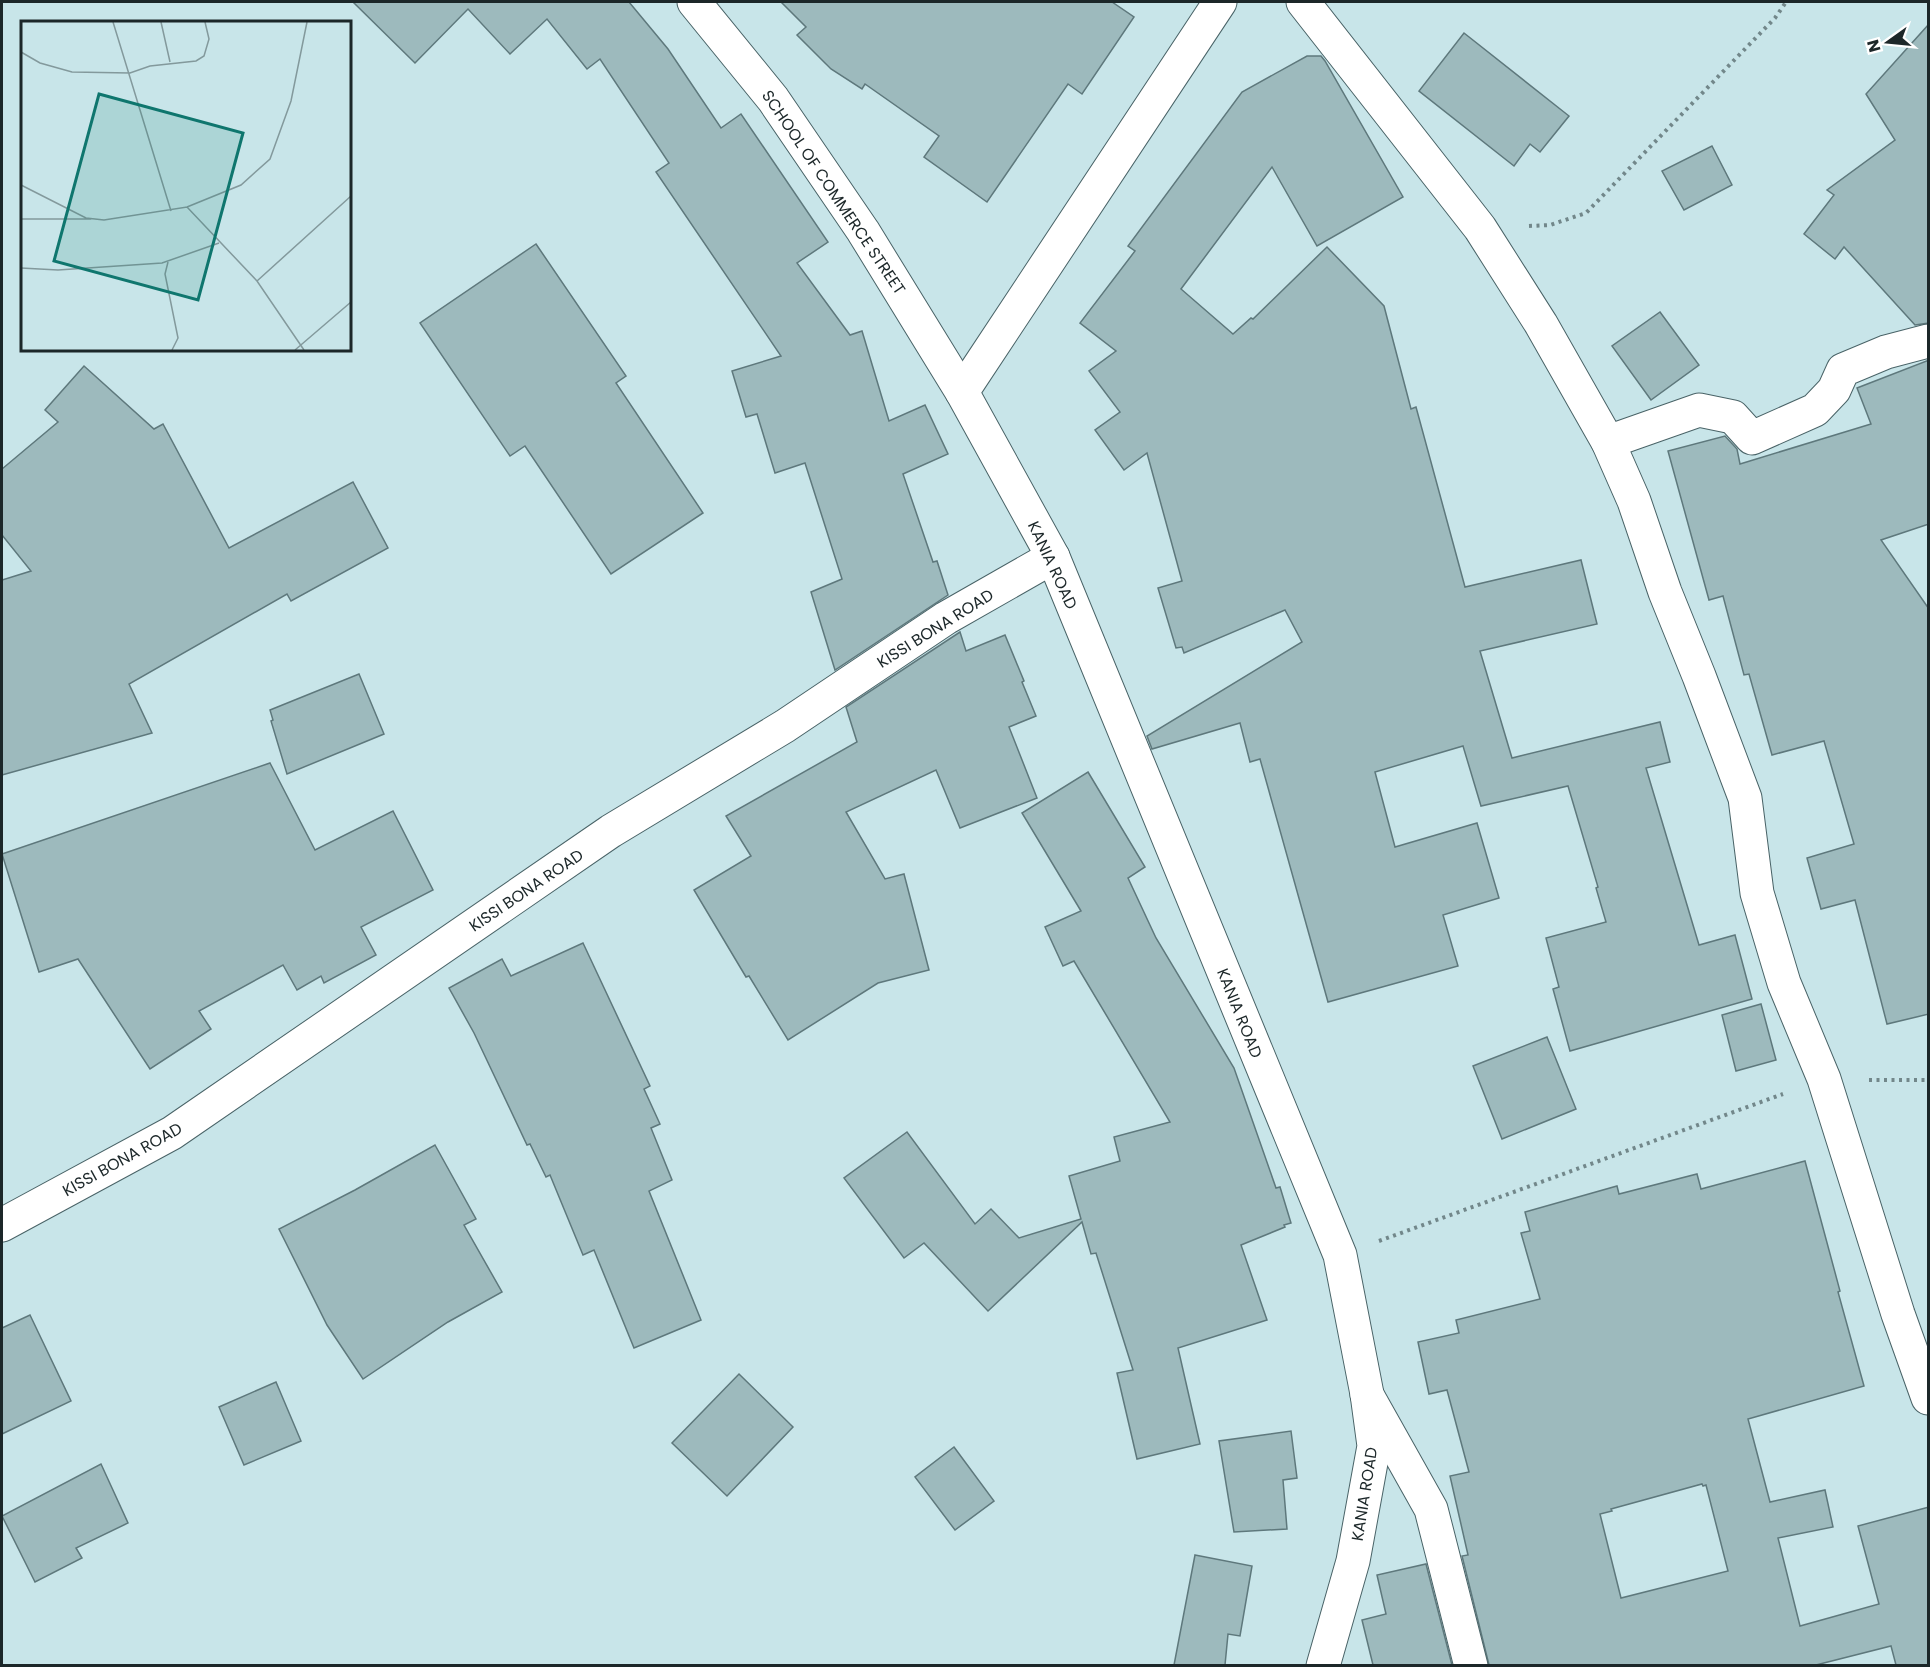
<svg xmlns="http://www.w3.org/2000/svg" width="1930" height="1667" viewBox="0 0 1930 1667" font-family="Poppins,sans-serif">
<rect width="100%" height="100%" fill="#c8e5e9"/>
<!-- building -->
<g fill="#9dbabd" stroke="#5e787c" stroke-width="1.5" fill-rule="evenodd">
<path d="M353,2H629L668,49L721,128L741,114L828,242L797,263L850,335L862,331L889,421L925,405L948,454L903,474L933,562L937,561L948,595L835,670L811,592L842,579L805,463L775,473L757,414L746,417L732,371L781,356L656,172L669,163L600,59L587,69L547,19L510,54L468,9L415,63Z"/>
<path d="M781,2H1112L1134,17L1082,94L1068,84L987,202L924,157L939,136L865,84L862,89L831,69L797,35L806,27Z"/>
<path d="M1929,24V323L1915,325L1844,247L1835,259L1804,234L1834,195L1827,190L1895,140L1866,94Z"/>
<path d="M1464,33L1569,116L1540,152L1530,144L1514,166L1419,91Z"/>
<path d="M1307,56H1321L1325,61L1403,197L1317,246L1272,167L1181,289L1233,334L1251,318L1253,319L1327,247L1384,306L1411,409L1416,407L1465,587L1581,560L1597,624L1480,651L1512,758L1660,722L1670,762L1646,768L1699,945L1735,935L1752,999L1570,1051L1553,989L1559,987L1546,938L1606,922L1596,888L1598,887L1568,786L1481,806L1463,746L1375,772L1395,847L1477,823L1499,898L1443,915L1458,966L1328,1002L1260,759L1250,762L1240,723L1152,749L1147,736L1302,642L1285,610L1184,653L1182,647L1176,648L1158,588L1182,581L1147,453L1124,470L1095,430L1120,412L1089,371L1116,351L1080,323L1135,251L1128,246L1242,92Z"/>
<path d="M1712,146L1732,185L1684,210L1662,171Z"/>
<path d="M536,244L626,376L616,383L703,513L611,574L525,446L510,456L420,323Z"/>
<path d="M1660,312L1699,365L1651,400L1612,346Z"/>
<path d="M1929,360V524L1881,540L1929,609V1014L1887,1024L1855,900L1821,909L1807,858L1854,844L1824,741L1772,755L1749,674L1744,675L1723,596L1709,600L1668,451L1725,436L1737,449L1740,464L1871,424L1857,388Z"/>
<path d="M84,366L154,429L163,424L229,548L353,482L388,548L291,601L287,594L129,684L152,733L2,775V580L31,571L2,535V469L58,422L45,410Z"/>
<path d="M960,632L966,651L1005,635L1024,681L1022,682L1036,716L1009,727L1037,798L960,828L936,770L846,812L885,879L904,874L929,970L878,983L788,1040L749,976L746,977L694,890L751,856L726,816L857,742L846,707Z"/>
<path d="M359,674L384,734L287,774L271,721L273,720L270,710Z"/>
<path d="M270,763L315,850L393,811L433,890L361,927L376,955L324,983L321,976L297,990L283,965L199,1011L211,1029L150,1069L78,959L39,972L2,854Z"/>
<path d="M1088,772L1145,867L1128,878L1156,938L1234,1068L1276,1188L1280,1187L1291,1223L1284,1225L1285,1227L1241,1245L1267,1320L1178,1348L1200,1444L1137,1459L1117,1373L1133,1370L1096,1253L1091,1254L1082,1222L988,1311L924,1243L904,1258L844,1178L907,1132L975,1224L991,1209L1019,1238L1081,1219L1069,1176L1120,1161L1114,1137L1170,1122L1074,961L1063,966L1045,927L1081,911L1022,813Z"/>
<path d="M583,943L650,1086L644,1089L660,1124L651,1128L672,1180L649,1191L701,1320L634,1348L594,1250L583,1255L550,1175L546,1177L530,1144L527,1145L474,1033L449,988L502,959L511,976Z"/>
<path d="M1761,1004L1776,1060L1736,1071L1722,1015Z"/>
<path d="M1547,1037L1576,1109L1502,1139L1473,1066Z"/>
<path d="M435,1145L476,1219L464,1225L502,1292L448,1322L363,1379L327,1325L279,1229L355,1190Z"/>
<path d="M1805,1161L1840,1291L1838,1292L1864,1386L1748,1419L1770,1502L1825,1490L1833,1527L1778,1538L1800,1626L1879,1604L1858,1526L1929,1507V1665H1896L1891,1646L1816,1665H1489L1462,1556L1468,1555L1450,1476L1469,1472L1447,1390L1429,1394L1418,1342L1459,1333L1456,1320L1540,1299L1521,1233L1530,1231L1525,1212L1617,1186L1619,1194L1697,1174L1701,1189ZM1702,1484L1703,1486L1706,1485L1728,1571L1621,1598L1600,1514L1612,1511L1611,1509Z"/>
<path d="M30,1315L71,1401L2,1434V1328Z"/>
<path d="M739,1374L793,1427L727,1496L672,1443Z"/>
<path d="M276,1382L301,1441L244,1465L219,1407Z"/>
<path d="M1291,1431L1297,1478L1283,1480L1287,1529L1234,1532L1219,1441Z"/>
<path d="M954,1447L994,1501L955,1530L915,1477Z"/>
<path d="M101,1464L128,1523L76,1548L82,1558L35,1582L2,1516Z"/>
<path d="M1195,1555L1252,1566L1240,1636L1228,1634L1225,1665H1174Z"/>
<path d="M1426,1564L1452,1665H1373L1362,1620L1386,1614L1377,1575Z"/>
</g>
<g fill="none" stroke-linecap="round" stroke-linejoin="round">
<!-- minor casing -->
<g stroke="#496367" stroke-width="35">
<g id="minor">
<path d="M694,2L773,99L863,231L962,392"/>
<path d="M1303,2L1480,228L1541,324L1608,442L1634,501L1665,592L1699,676L1745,798L1757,893L1784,983L1824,1079L1898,1314L1928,1398"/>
<path d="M1608,442L1699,410L1733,417L1752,438L1815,410L1834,390L1843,370L1886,352L1928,341"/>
<path d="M2,1225L172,1133L611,831L785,726L946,618L1053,557"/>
<path d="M1367,1395L1431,1509L1471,1666"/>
</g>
</g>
<!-- secondary casing -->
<g stroke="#496367" stroke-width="35">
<path id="secondary" d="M1220,2L962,392L1053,557L1340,1255L1367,1394L1374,1446L1353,1561L1323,1666"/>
</g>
<!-- path -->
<g stroke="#72878a" stroke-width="4" stroke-dasharray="3 4.5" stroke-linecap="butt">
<path d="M1529,226L1550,225L1586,213L1775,18L1786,2"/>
<path d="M1869,1080H1928"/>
<path d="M1379,1241L1783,1094"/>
</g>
<!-- minor -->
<use href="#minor" stroke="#fff" stroke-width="33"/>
<!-- secondary -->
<use href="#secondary" stroke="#fff" stroke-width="33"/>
</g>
<g text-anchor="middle" stroke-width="6" stroke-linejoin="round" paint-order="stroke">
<!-- street labels -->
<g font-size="16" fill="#1c2729" stroke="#fff">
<text transform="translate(834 192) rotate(56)" y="6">SCHOOL OF COMMERCE STREET</text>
<text transform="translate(1053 565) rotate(65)" y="6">KANIA ROAD</text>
<text transform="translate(935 628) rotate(-32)" y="6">KISSI BONA ROAD</text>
<text transform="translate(526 890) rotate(-34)" y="6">KISSI BONA ROAD</text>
<text transform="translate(1240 1013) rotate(68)" y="6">KANIA ROAD</text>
<text transform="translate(122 1159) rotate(-29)" y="6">KISSI BONA ROAD</text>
<text transform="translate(1364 1494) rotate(-81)" y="6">KANIA ROAD</text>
</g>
</g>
<!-- overview -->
<g transform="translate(21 21)">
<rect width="330" height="330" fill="#c8e5e9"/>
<path fill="none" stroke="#83999c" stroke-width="1.5" d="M92,1L150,190M140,1L149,41M0,31L19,42L51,51L109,52L129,45L175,40L183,35L188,18L184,1M0,164L65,197L83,199L166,186L236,260L283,329M166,186L220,164L249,138L270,80L286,1M0,198H70M147,241L144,253L157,317L151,329M0,247L37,249L141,242L198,222M236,260L330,175M274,329L330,281"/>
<path fill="#0f766e" fill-opacity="0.15" stroke="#0f766e" stroke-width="3" d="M78,73L222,112L177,279L33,240Z"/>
<rect width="330" height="330" fill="none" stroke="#1c2729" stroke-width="3"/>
</g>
<!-- border -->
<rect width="1930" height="1667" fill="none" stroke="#1c2729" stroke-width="6"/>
<!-- north arrow -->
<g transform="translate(1888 42) rotate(255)" stroke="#ffffff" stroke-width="4.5" paint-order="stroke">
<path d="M0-4.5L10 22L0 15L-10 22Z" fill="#1c2729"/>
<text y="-9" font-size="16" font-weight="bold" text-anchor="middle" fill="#1c2729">N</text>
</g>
</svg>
